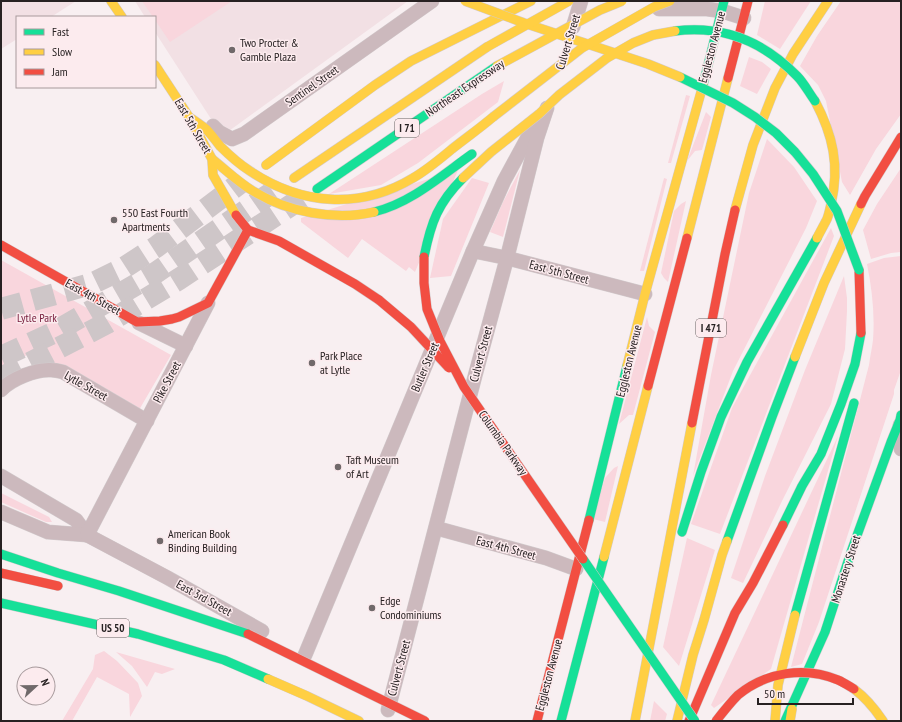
<svg xmlns="http://www.w3.org/2000/svg" width="902" height="722" viewBox="0 0 902 722" font-family="'PT Sans Narrow',sans-serif">
<rect width="100%" height="100%" fill="#f8eff1"/>
<!-- built -->
<g fill="#f2e0e4">
<path d="M1,1H76L51,17H17V39L1,49Z"/>
<path d="M135,1H408L222,136L155,32V17H145Z"/>
</g>
<!-- green -->
<g fill="#f9d6dd">
<path d="M142,1H232L170,42L155,20V17H153Z"/>
<path d="M765,1H811L780,49L757,35Z"/>
<path d="M841,1H901V114L876,149L850,195L842,182L826,101L818,85L800,66L817,36Z"/>
<path d="M749,57L762,62L771,69L757,94L740,86Z"/>
<path d="M504,81L498,102L418,163L381,185L329,194L482,94Z"/>
<path d="M686,95L690,96L671,163H668Z"/>
<path d="M706,112L711,117L702,150L695,151L687,161Z"/>
<path d="M767,139L794,167L817,201L806,228L733,371L693,476L711,375L749,193Z"/>
<path d="M901,168V252L891,253L871,259L863,230L877,204Z"/>
<path d="M458,170L415,272L409,267L406,271L362,239L348,258L301,222V218Z"/>
<path d="M520,170L503,237L490,232L503,202Z"/>
<path d="M472,178L489,183L451,276L430,278L443,219Z"/>
<path d="M664,178L667,179L644,271H640Z"/>
<path d="M686,201L668,282L664,278L661,273L674,211L681,204Z"/>
<path d="M831,228L834,236L720,534L691,524L732,408Z"/>
<path d="M901,256V370L894,390V394L819,622L802,664L791,667L869,365C870,357 872,348 873,340C875,315 872,289 867,264L884,258Z"/>
<path d="M1,260L171,355L139,410H135L31,352L28,355L11,360L1,367Z"/>
<path d="M844,276L847,298V311L845,349L831,404L782,501L743,583L731,578L765,476L805,370Z"/>
<path d="M647,317L649,326L655,332L633,415H629L619,424Z"/>
<path d="M838,436L771,669L714,708L711,705Z"/>
<path d="M618,466L605,522L593,519L605,478L614,468Z"/>
<path d="M1,493L49,517L52,522H46L1,502Z"/>
<path d="M687,538L715,550L679,666L663,647Z"/>
<path d="M104,651L117,661L138,683L142,696L130,717L129,694L97,677L72,721H62L93,669L95,655Z"/>
<path d="M116,652L175,669L162,674L155,672L147,687L132,666Z"/>
<path d="M654,701L667,714L665,721H650Z"/>
</g>
<g fill="none" stroke-linecap="round" stroke-linejoin="round">
<!-- highway-tunnel -->
<g stroke="#cec6c8" stroke-width="22" stroke-dasharray="22 11" stroke-linecap="butt">
<path d="M1,309L91,284L122,269L156,247L240,183"/>
<path d="M1,357L51,334L151,276L280,187"/>
<path d="M1,378L107,323L179,279L302,198"/>
</g>
<!-- street casing -->
<g stroke="#d2cbcd" stroke-width="15">
<g id="street">
<path d="M659,9H707L722,11L744,18"/>
<path d="M573,27L581,1"/>
<path d="M213,126L219,132L232,139L244,134L432,1"/>
<path d="M473,251L507,258L645,294"/>
<path d="M139,323L186,346"/>
<path d="M1,390C11,379 36,369 51,370C55,370 59,371 63,372L147,421"/>
<path d="M900,425L901,449"/>
<path d="M1,476L76,520L87,535L168,578L262,631"/>
<path d="M1,512L48,532L87,535"/>
<path d="M436,528L546,558L576,569"/>
<path d="M87,535L208,303"/>
<path d="M305,655L473,251L504,181L536,122"/>
<path d="M388,710L475,376L507,258L537,138L547,108"/>
</g>
</g>
<!-- fast casing -->
<g stroke="#d2cbcd" stroke-width="10">
<g id="fast">
<path d="M703,85L724,1"/>
<path d="M317,189L497,66"/>
<path d="M374,212C411,203 441,176 472,154"/>
<path d="M424,257C431,222 438,203 463,178"/>
<path d="M589,520L627,366"/>
<path d="M783,525L802,486L821,454L841,404L855,364L861,333"/>
<path d="M682,532L701,472L721,417L747,362L817,238"/>
<path d="M727,541L772,417L795,357"/>
<path d="M1,554L58,573L119,591L248,634"/>
<path d="M1,603L138,634L224,660L268,679"/>
<path d="M795,615L854,403"/>
<path d="M561,721L604,557"/>
<path d="M785,721L825,632L851,552L891,442L900,420L901,415"/>
</g>
</g>
<!-- slow casing -->
<g stroke="#d2cbcd" stroke-width="10">
<g id="slow">
<path d="M111,1L122,17"/>
<path d="M155,65L189,117L212,159L213,175L236,215"/>
<path d="M815,101C833,135 840,166 831,204C830,209 829,214 827,219C824,225 820,232 817,238"/>
<path d="M189,117C195,121 201,125 206,129C211,134 215,140 220,146C229,155 239,164 250,171C301,205 360,210 413,178C427,170 440,159 452,149C466,138 480,128 493,117"/>
<path d="M212,159C226,170 238,182 253,191C287,212 335,221 374,212"/>
<path d="M266,165L375,85L411,61L531,1"/>
<path d="M294,178L487,47"/>
<path d="M735,210L753,145L775,88L793,54L828,1"/>
<path d="M687,238L728,78"/>
<path d="M795,357L824,283L861,204"/>
<path d="M627,366L645,294L703,85"/>
<path d="M604,557L648,386"/>
<path d="M268,679L307,696L359,721"/>
<path d="M854,689C866,698 875,709 883,721"/>
<path d="M635,721L692,423"/>
<path d="M677,721L693,655L704,620L722,555L727,541"/>
<path d="M790,721L792,709"/>
</g>
</g>
<!-- jam casing -->
<g stroke="#d2cbcd" stroke-width="10">
<g id="jam">
<path d="M728,78L748,1"/>
<path d="M861,204L865,196L901,137"/>
<path d="M236,215L248,230L279,241L355,284L379,300"/>
<path d="M1,245L137,322L160,321L172,319L179,317L208,303L248,230"/>
<path d="M859,270L861,333"/>
<path d="M648,386L687,238"/>
<path d="M692,423L725,254L735,210"/>
<path d="M1,573L58,586"/>
<path d="M537,721L589,520"/>
<path d="M689,721L735,613L753,583L783,525"/>
</g>
</g>
<!-- street -->
<use href="#street" stroke="#ccb9bd" stroke-width="14"/>
<!-- fast -->
<use href="#fast" stroke="#16e098" stroke-width="9"/>
<!-- slow -->
<use href="#slow" stroke="#ffcf43" stroke-width="9"/>
<!-- jam -->
<use href="#jam" stroke="#f24e42" stroke-width="9"/>
<!-- fast-bridge casing -->
<g stroke="#d2cbcd" stroke-width="10" stroke-linecap="butt">
<g id="fast-bridge">
<path d="M675,31C723,25 764,42 797,76C804,83 809,93 815,101"/>
<path d="M680,77L733,103L755,117L776,133L795,152L813,174L837,211L859,270"/>
<path d="M583,559L695,721"/>
</g>
</g>
<!-- slow-bridge casing -->
<g stroke="#d2cbcd" stroke-width="10" stroke-linecap="butt">
<g id="slow-bridge">
<path d="M465,1L524,23L648,64L680,77"/>
<path d="M487,47L569,1"/>
<path d="M497,66L600,10L622,1"/>
<path d="M493,117L582,48L654,7L670,1"/>
<path d="M463,178L491,152L539,114L559,95L607,58L633,43L653,35L675,31"/>
<path d="M775,721L778,685L795,615"/>
</g>
</g>
<!-- jam-bridge casing -->
<g stroke="#d2cbcd" stroke-width="10" stroke-linecap="butt">
<g id="jam-bridge">
<path d="M424,257V283L427,309L440,341L464,387L583,559"/>
<path d="M379,300L411,327L449,368"/>
<path d="M248,634L425,721"/>
<path d="M716,721C723,712 730,703 738,695C766,672 805,666 838,680C843,682 849,686 854,689"/>
</g>
</g>
<!-- fast-bridge -->
<use href="#fast-bridge" stroke="#16e098" stroke-width="9"/>
<!-- slow-bridge -->
<use href="#slow-bridge" stroke="#ffcf43" stroke-width="9"/>
<!-- jam-bridge -->
<use href="#jam-bridge" stroke="#f24e42" stroke-width="9"/>
</g>
<!-- markers -->
<g fill="#70696a" stroke="#fcebee" stroke-width="1.5">
<circle cx="232" cy="50" r="4"/>
<circle cx="114" cy="220" r="4"/>
<circle cx="312" cy="363" r="4"/>
<circle cx="338" cy="467" r="4"/>
<circle cx="160" cy="541" r="4"/>
<circle cx="372" cy="608" r="4"/>
</g>
<g text-anchor="middle" stroke-width="3" stroke-linejoin="round" paint-order="stroke">
<!-- shield labels -->
<g fill="#fcebee" stroke="#675e5f" stroke-width="1">
<rect x="395" y="119" width="24" height="18" rx="3"/>
<rect x="696" y="319" width="30" height="18" rx="3"/>
<rect x="97" y="619" width="32" height="18" rx="3"/>
</g>
<g font-size="11" font-weight="bold" fill="#272122">
<text x="407" y="132">I 71</text>
<text x="711" y="332">I 471</text>
<text x="113" y="632">US 50</text>
</g>
<!-- street labels -->
<g font-size="12" fill="#272122" stroke="#fcebee">
<text transform="translate(568 42) rotate(-73)" y="4">Culvert Street</text>
<text transform="translate(712 47) rotate(-75)" y="4">Eggleston Avenue</text>
<text transform="translate(312 86) rotate(-35)" y="4">Sentinel Street</text>
<text transform="translate(465 88) rotate(-34)" y="4">Northeast Expressway</text>
<text transform="translate(193 126) rotate(60)" y="4">East 5th Street</text>
<text transform="translate(559 272) rotate(15)" y="4">East 5th Street</text>
<text transform="translate(93 297) rotate(29)" y="4">East 4th Street</text>
<text transform="translate(481 354) rotate(-75)" y="4">Culvert Street</text>
<text transform="translate(629 361) rotate(-76)" y="4">Eggleston Avenue</text>
<text transform="translate(425 367) rotate(-67)" y="4">Butler Street</text>
<text transform="translate(167 382) rotate(-62)" y="4">Pike Street</text>
<text transform="translate(86 386) rotate(29)" y="4">Lytle Street</text>
<text transform="translate(503 443) rotate(55)" y="4">Columbia Parkway</text>
<text transform="translate(506 548) rotate(15)" y="4">East 4th Street</text>
<text transform="translate(846 569) rotate(-72)" y="4">Monastery Street</text>
<text transform="translate(204 598) rotate(29)" y="4">East 3rd Street</text>
<text transform="translate(399 668) rotate(-75)" y="4">Culvert Street</text>
<text transform="translate(549 675) rotate(-75)" y="4">Eggleston Avenue</text>
</g>
<!-- poi labels -->
<g font-size="12" fill="#272122" stroke="#fcebee" text-anchor="start">
<text x="240" y="47">Two Procter &amp;<tspan x="240" dy="14">Gamble Plaza</tspan></text>
<text x="122" y="217">550 East Fourth<tspan x="122" dy="14">Apartments</tspan></text>
<text x="320" y="360">Park Place<tspan x="320" dy="14">at Lytle</tspan></text>
<text x="346" y="464">Taft Museum<tspan x="346" dy="14">of Art</tspan></text>
<text x="168" y="538">American Book<tspan x="168" dy="14">Binding Building</tspan></text>
<text x="380" y="605">Edge<tspan x="380" dy="14">Condominiums</tspan></text>
</g>
<!-- park labels -->
<g font-size="12" fill="#771d3c" stroke="#fcebee">
<text x="37" y="322">Lytle Park</text>
</g>
</g>
<!-- border -->
<rect width="902" height="722" fill="none" stroke="#272122" stroke-width="4"/>
<!-- legend -->
<rect x="16" y="16" width="140" height="72" fill="#fcebee" stroke="#a79a9c"/>
<rect x="24" y="29" width="20" height="6" fill="#16e098" stroke="#a79a9c"/>
<text x="52" y="36" font-size="12" fill="#272122">Fast</text>
<rect x="24" y="49" width="20" height="6" fill="#ffcf43" stroke="#a79a9c"/>
<text x="52" y="56" font-size="12" fill="#272122">Slow</text>
<rect x="24" y="69" width="20" height="6" fill="#f24e42" stroke="#a79a9c"/>
<text x="52" y="76" font-size="12" fill="#272122">Jam</text>
<!-- north arrow -->
<g transform="translate(36 686) rotate(68)"><circle r="19" fill="#fcebee" stroke="#a79a9c"/>
<path d="M0-3L7 15L0 10L-7 15Z" fill="#70696a"/>
<text y="-6" font-size="11" font-weight="bold" text-anchor="middle" fill="#272122">N</text>
</g>
<!-- scale -->
<path d="M758 698v6h95v-6" fill="none" stroke="#272122" stroke-width="2"/>
<text x="764" y="698" font-size="12" fill="#272122" stroke="#fcebee" stroke-width="3" paint-order="stroke">50 m</text>
</svg>
